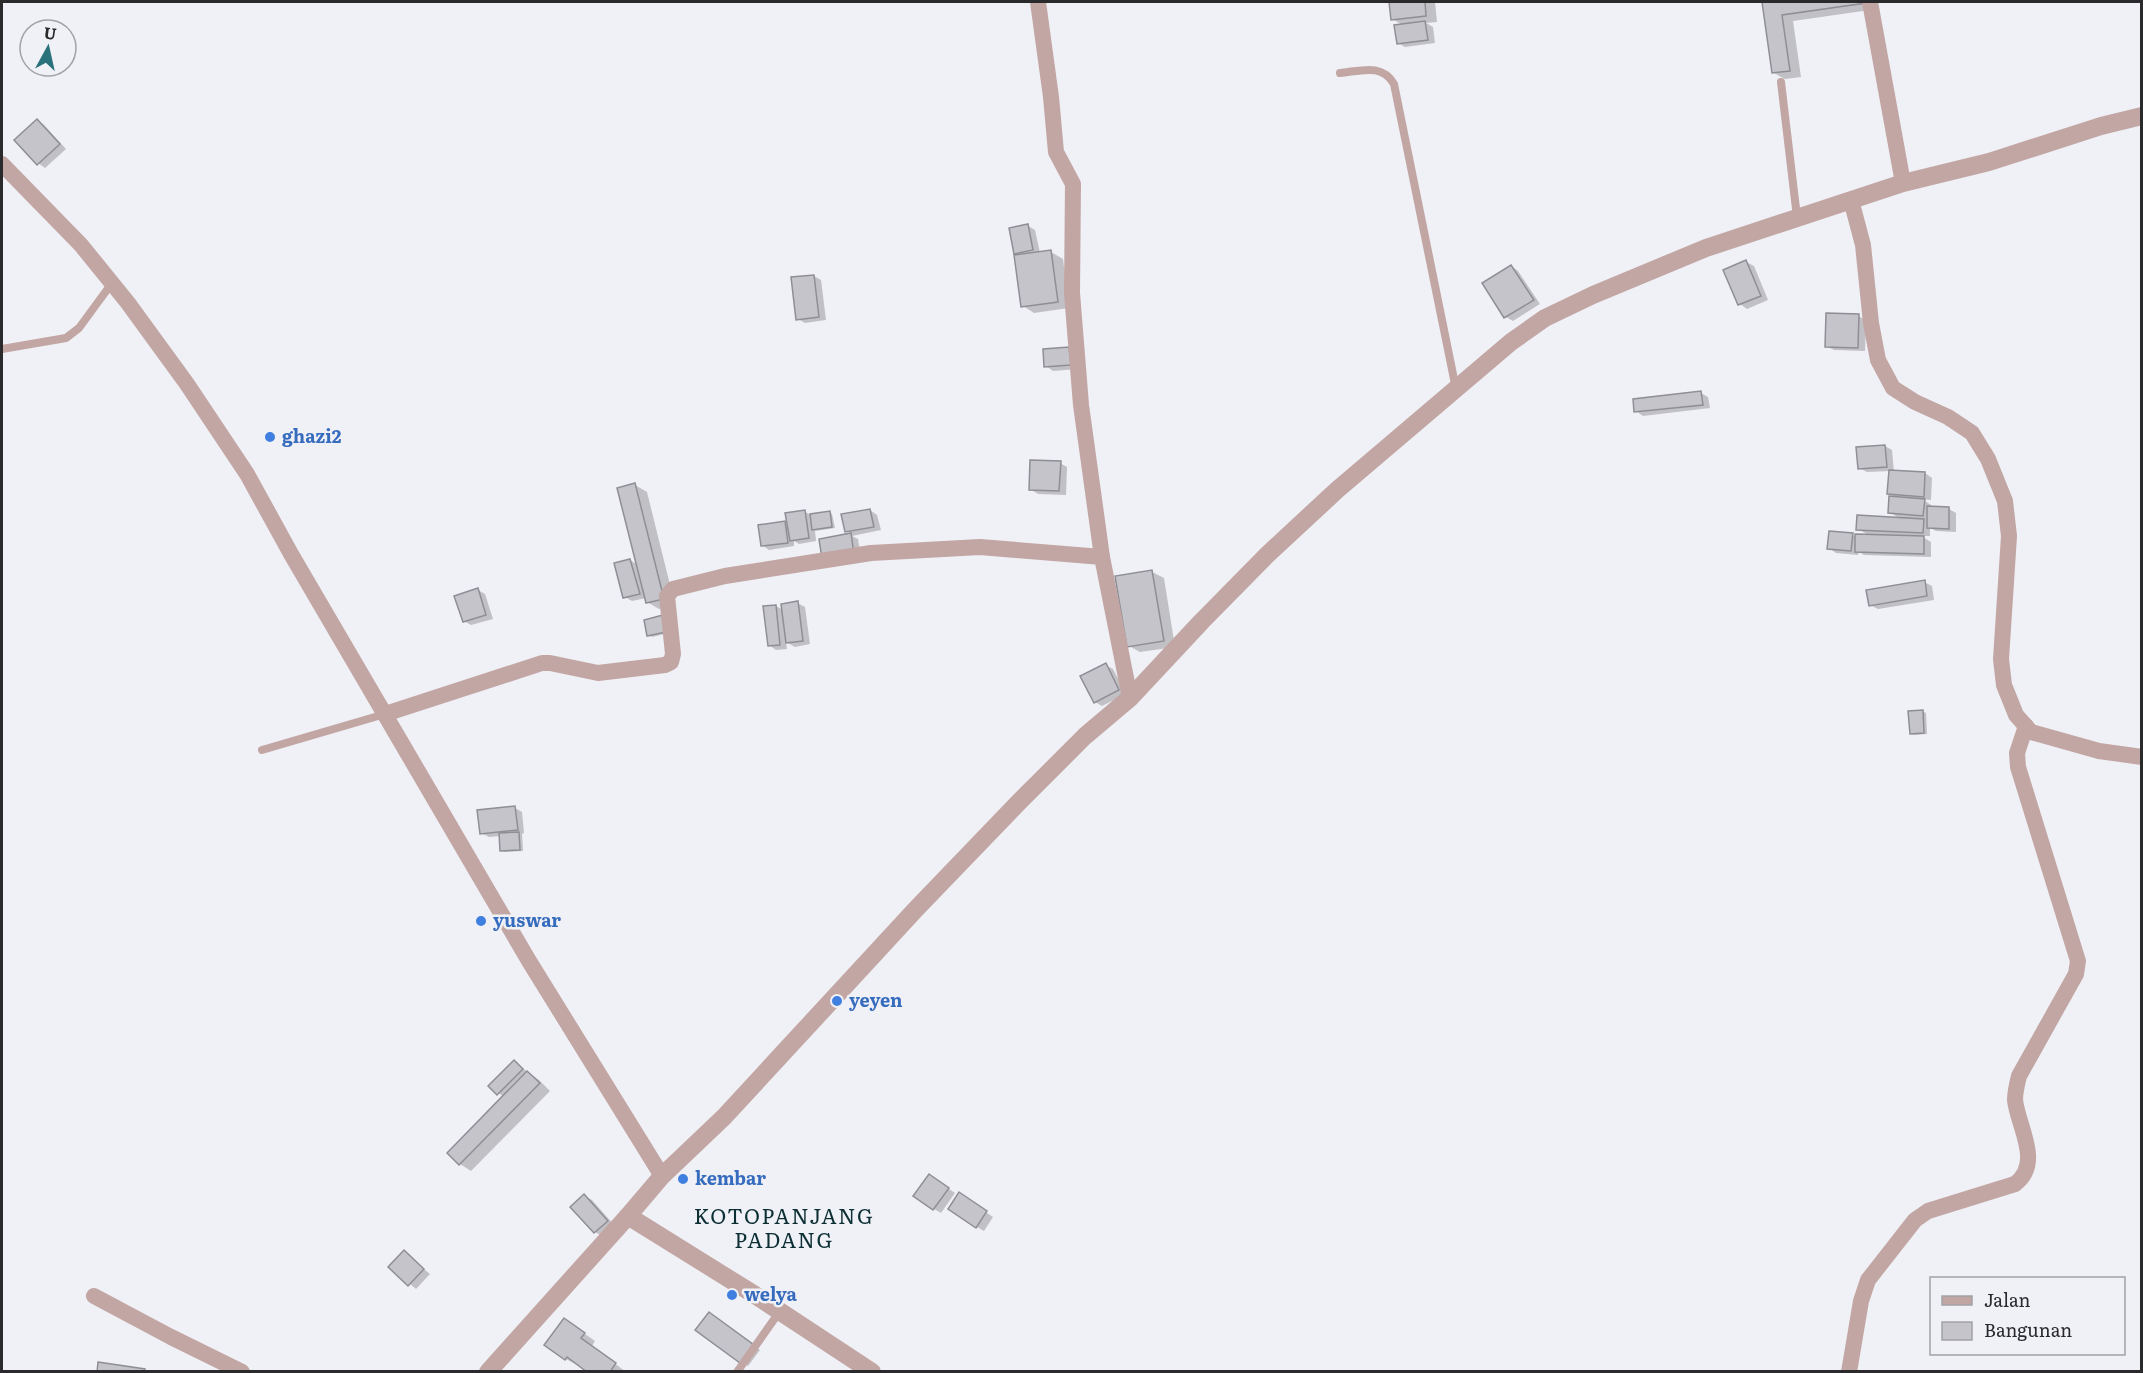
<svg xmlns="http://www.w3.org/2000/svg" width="2143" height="1373" viewBox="0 0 2143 1373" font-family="Literata,serif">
<rect width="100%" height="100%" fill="#f0f0f7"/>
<!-- shadow -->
<g fill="#0003">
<path d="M1391,2H1435L1437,22L1426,23L1433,27L1435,43L1405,47L1398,43L1403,25L1392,19Z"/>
<path d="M1764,2H1876L1877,9L1793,21L1801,77L1785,79L1774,73Z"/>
<path d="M37,121L44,125L66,149L45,168L38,163Z"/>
<path d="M1028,226L1035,230L1040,253L1051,252L1063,259L1069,308L1034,313L1023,306L1021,256L1016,253Z"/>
<path d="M1746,262L1754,266L1768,300L1747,309L1740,304Z"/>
<path d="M1511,266L1518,271L1540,304L1513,321L1506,317Z"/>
<path d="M814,276L821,280L826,320L805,323L798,319Z"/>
<path d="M1858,316L1866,320L1865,351L1834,350L1826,346Z"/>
<path d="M1045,351L1078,369L1053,371L1046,366Z"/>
<path d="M1701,393L1708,397L1710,408L1643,416L1636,411Z"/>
<path d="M1885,446L1892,450L1894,472L1925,473L1932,478L1931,500L1922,499L1931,505V508L1949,509L1956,513V532L1936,531L1930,528V536H1921L1931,542V557L1864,555L1859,552L1858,555L1836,553L1829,548L1852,535L1857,537L1870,536L1858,529L1901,519L1889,512L1898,499L1889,494L1891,471L1867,472L1859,468Z"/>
<path d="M1060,463L1067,467L1066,495L1038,494L1030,489Z"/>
<path d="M635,485L647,492L675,605L659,609L647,602L646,598L632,601L625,597L630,560L638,565Z"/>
<path d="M870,510L877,515L881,530L852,536L858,539L861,557L820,540L852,534L847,531Z"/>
<path d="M805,512L811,515L829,512L832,514L835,528L815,531L816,541L799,544L794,541V546L769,550L762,545L784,523L789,526Z"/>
<path d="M1152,572L1164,578L1175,647L1140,652L1129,646Z"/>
<path d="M1924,582L1932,586L1934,600L1878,609L1870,605Z"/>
<path d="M478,590L485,594L493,619L471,625L464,621Z"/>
<path d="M797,603L805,607L810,644L795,647L786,642L787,649L776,650L769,645L776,606L783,610Z"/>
<path d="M645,621L669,633L652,637L649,635Z"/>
<path d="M1105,665L1113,669L1126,694L1102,706L1095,702Z"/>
<path d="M1922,711L1926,713L1927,734L1914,735L1911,733Z"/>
<path d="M515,808L522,812L524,833L522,834L523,851L504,852L501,850V836L489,837L481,833Z"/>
<path d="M514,1062L539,1080L550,1091L471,1171L460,1164L449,1153L504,1097L490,1086Z"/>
<path d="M936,1180L955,1193L941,1213L934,1209Z"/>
<path d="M584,1196L592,1200L614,1225L602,1236L595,1232Z"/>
<path d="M966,1199L993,1217L984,1231L977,1227Z"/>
<path d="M404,1252L430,1274L416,1289L390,1267Z"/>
<path d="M710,1314L760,1350L748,1366L741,1362Z"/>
<path d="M575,1327L595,1341L592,1346L626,1372H589L579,1364L577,1365L566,1359L546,1344Z"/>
</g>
<!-- building -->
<g fill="#c5c4cb" stroke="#8f8e95" stroke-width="1.5">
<path d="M1389,2H1425L1426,16L1391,20Z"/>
<path d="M1762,2H1866V3L1782,15L1790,71L1772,73Z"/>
<path d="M1425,21L1428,40L1397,44L1394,25Z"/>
<path d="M37,119L60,144L37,165L14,140Z"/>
<path d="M1028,224L1033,250L1014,254L1009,228Z"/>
<path d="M1051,250L1058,302L1021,307L1014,255Z"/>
<path d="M1746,260L1761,296L1738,305L1723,270Z"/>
<path d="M1511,265L1534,300L1504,318L1482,283Z"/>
<path d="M814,275L819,317L796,320L791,277Z"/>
<path d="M1826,313L1859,314L1858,348L1825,347Z"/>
<path d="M1069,347L1071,365L1044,367L1043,349Z"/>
<path d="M1701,391L1703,405L1634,412L1633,399Z"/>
<path d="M1885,445L1887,467L1858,469L1856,447Z"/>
<path d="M1030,460L1061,461L1059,491L1029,490Z"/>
<path d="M1889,470L1925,472L1924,497L1887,494Z"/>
<path d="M635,483L664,599L646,603L617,488Z"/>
<path d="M1889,496L1925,499L1923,516L1888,513Z"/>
<path d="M1927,506L1949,507V529L1927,528Z"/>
<path d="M870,509L874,527L845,532L841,514Z"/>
<path d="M805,510L809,538L790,541L785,513Z"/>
<path d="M830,511L832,527L812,530L810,514Z"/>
<path d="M1857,515L1924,519L1923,533L1856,530Z"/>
<path d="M785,521L788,543L761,546L758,525Z"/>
<path d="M1829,531L1853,533L1851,551L1827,549Z"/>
<path d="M851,533L854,554L822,559L819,539Z"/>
<path d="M1855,534L1924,536V554L1855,552Z"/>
<path d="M630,559L640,594L623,598L614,563Z"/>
<path d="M1152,570L1164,641L1127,647L1115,576Z"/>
<path d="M1925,580L1927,596L1869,606L1866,590Z"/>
<path d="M478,588L486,615L463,622L454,596Z"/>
<path d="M798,601L803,641L786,643L781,604Z"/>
<path d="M776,605L780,645L768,646L763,606Z"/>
<path d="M663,615L666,632L647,636L644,620Z"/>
<path d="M1106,663L1119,690L1094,703L1080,676Z"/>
<path d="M1923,710L1924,733L1910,734L1908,711Z"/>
<path d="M515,806L518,830L480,834L477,810Z"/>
<path d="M519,832L520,850L500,851L499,833Z"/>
<path d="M514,1060L523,1069L497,1095L488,1086Z"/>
<path d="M527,1071L540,1083L459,1165L447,1153Z"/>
<path d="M929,1174L949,1188L933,1210L913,1196Z"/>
<path d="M959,1192L987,1211L976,1228L948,1209Z"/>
<path d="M584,1194L608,1221L594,1233L570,1207Z"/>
<path d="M404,1250L424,1269L408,1286L388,1267Z"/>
<path d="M709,1312L754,1345L740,1363L695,1330Z"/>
<path d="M564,1318L585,1333L581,1338L616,1363L610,1372H587L567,1357L565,1360L544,1345Z"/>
<path d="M98,1362L145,1369V1372H97Z"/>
</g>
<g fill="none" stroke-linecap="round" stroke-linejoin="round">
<!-- service -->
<g stroke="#c2a6a3" stroke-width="8">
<path d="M1340,73C1361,71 1382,63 1394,84L1456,389"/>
<path d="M1781,82L1797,217"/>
<path d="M2,349L66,338L79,328L112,283"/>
<path d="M262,750L385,714"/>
<path d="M737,1372L780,1311"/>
</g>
<!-- minor -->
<g stroke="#c2a6a3" stroke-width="16">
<path d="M1038,2L1051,97L1056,152L1073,184L1072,293L1081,405L1102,557"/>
<path d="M1870,2L1903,183"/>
<path d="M2,164L81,245L128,303L187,384L247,474L291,554L529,961L662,1176"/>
<path d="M1851,200L1863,245L1871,323L1878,360L1893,388L1915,402L1948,417L1972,433L1988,459L2005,501L2009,536L2001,659L2004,685L2016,715L2031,732L2099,751L2142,757"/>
<path d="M385,714L542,663H550L598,673L665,665L671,662L673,654L667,596L673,589L725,576L871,553L980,547L1102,557L1130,698"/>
<path d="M94,1296L171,1337L242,1372"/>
<path d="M1849,1372L1861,1301L1868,1280L1915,1220L1928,1211L2015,1184C2043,1163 2018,1127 2015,1100C2015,1092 2017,1084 2019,1076L2076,974L2078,961L2018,767L2017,753L2026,726"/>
</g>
<!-- tertiary -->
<g stroke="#c2a6a3" stroke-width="18">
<path d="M488,1372L628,1216"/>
<path d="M872,1372L755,1295L628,1216L662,1176L724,1117L916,909L1019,802L1085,736L1130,698L1202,621L1267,555L1337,490L1511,342L1545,318L1593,295L1706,248L1903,183L1989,162L2101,126L2142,116"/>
</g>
</g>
<!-- markers -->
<g fill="#3f7fe0" stroke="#f0f0f7" stroke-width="2">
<circle cx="270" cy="437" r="6"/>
<circle cx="481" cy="921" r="6"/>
<circle cx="837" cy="1001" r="6"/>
<circle cx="683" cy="1179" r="6"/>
<circle cx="732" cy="1295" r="6"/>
</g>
<g text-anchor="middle" stroke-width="5" stroke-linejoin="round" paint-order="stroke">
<!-- shop labels -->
<g font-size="18" font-weight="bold" fill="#366cbe" stroke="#f0f0f7" text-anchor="start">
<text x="282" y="443">ghazi2</text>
<text x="493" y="927">yuswar</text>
<text x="849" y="1007">yeyen</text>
<text x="695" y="1185">kembar</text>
<text x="744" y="1301">welya</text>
</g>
<!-- quarter labels -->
<g font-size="21" letter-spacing="1.5" fill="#0c2f33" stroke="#f0f0f7">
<text x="784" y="1224">KOTOPANJANG<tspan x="784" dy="24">PADANG</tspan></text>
</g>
</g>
<!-- border -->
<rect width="2143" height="1373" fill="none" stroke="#2a2a2c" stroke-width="6"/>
<!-- legend -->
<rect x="1930" y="1277" width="195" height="78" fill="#f0f0f7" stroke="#a1a1a6" stroke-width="1.5"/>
<rect x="1942" y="1296" width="30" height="9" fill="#c2a6a3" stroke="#a1a1a6" stroke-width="1.5"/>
<text x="1984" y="1307" font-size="18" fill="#2a2a2c">Jalan</text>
<rect x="1942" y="1322" width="30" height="18" fill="#c5c4cb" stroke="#a1a1a6" stroke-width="1.5"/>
<text x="1984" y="1337" font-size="18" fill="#2a2a2c">Bangunan</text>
<!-- north arrow -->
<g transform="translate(48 48) rotate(8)"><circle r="28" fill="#f0f0f7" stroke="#a1a1a6" stroke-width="1.5"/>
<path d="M0-4.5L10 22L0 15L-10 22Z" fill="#29727b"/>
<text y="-9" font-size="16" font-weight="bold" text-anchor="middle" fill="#2a2a2c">U</text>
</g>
</svg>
